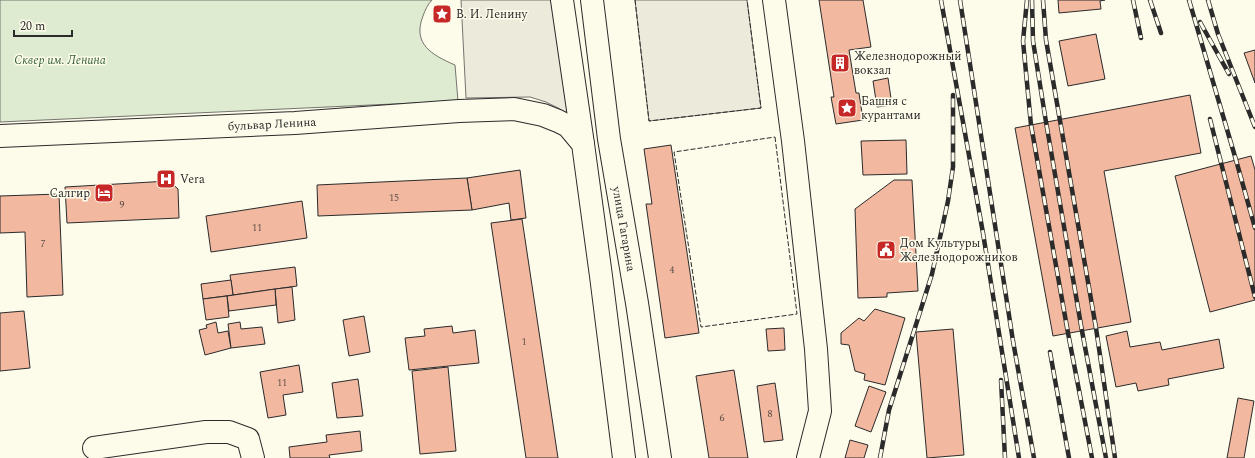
<svg xmlns="http://www.w3.org/2000/svg" width="1255" height="458" viewBox="0 0 1255 458" font-family="Spectral,serif">
<rect width="100%" height="100%" fill="#fdfbea"/>
<!-- green -->
<path fill="#deebd1" stroke="#74746e" d="M0,0H432C428,4 425,10 423,16C412,44 432,55 455,65L458,101L0,122Z"/>
<!-- parking -->
<g fill="#eceadb" stroke="#74746e">
<path d="M461,0H557L573,120L560,109L546,102L530,97L466,98Z"/>
<path d="M635,0H747L761,108L649,121Z"/>
</g>
<!-- building -->
<g fill="#f2b8a0" stroke="#2b2b2b">
<path d="M819,0H863L871,47L849,50L856,93H859L863,120L836,124L831,97H834Z"/>
<path d="M1058,0H1105L1100,1L1101,9L1059,13Z"/>
<path d="M1096,34L1105,79L1068,86L1059,41Z"/>
<path d="M1255,50V83L1244,53Z"/>
<path d="M888,78L892,105L877,107L873,81Z"/>
<path d="M1190,95L1201,153L1104,171L1131,322L1053,336L1015,128Z"/>
<path d="M906,140L907,174L863,175L861,141Z"/>
<path d="M671,145L699,333L665,338L646,204H652L644,149Z"/>
<path d="M1251,156L1255,170V300L1210,312L1175,176Z"/>
<path d="M520,170L526,218L511,220L509,203L472,210L467,178Z"/>
<path d="M467,178L472,210L318,216L317,185Z"/>
<path d="M894,180H912L918,291L887,293V297L858,298L855,209Z"/>
<path d="M169,181L178,189L179,218L67,223L65,187Z"/>
<path d="M59,194L63,295L27,297L25,232L0,233V196Z"/>
<path d="M302,201L307,238L211,252L206,216Z"/>
<path d="M522,219L558,458H526L491,223Z"/>
<path d="M295,267L297,286L233,295L230,275Z"/>
<path d="M231,280L233,295L203,299L201,284Z"/>
<path d="M292,287L295,320L278,323L275,289Z"/>
<path d="M275,289L276,305L229,311L227,296Z"/>
<path d="M227,296L229,317L206,320L203,299Z"/>
<path d="M875,309L905,318L885,385L864,380L865,374L855,371L849,345L841,344V333L859,318L864,321Z"/>
<path d="M24,311L30,368L0,371V313Z"/>
<path d="M364,316L370,352L349,356L343,320Z"/>
<path d="M216,322L218,333L228,331L231,348L205,355L199,330L207,328L206,325Z"/>
<path d="M240,322L241,329L262,327L265,344L231,348L228,324Z"/>
<path d="M452,326L453,333L475,330L479,363L409,370L405,338L425,336L424,329Z"/>
<path d="M784,328L785,350L768,351L766,329Z"/>
<path d="M953,329L964,455L927,458L916,332Z"/>
<path d="M1127,331L1130,347L1160,342L1162,350L1219,339L1224,368L1168,379L1169,385L1138,391L1136,383L1116,387L1106,336Z"/>
<path d="M299,365L303,392L283,395L286,415L268,418L260,372Z"/>
<path d="M448,367L456,451L420,454L412,371Z"/>
<path d="M734,370L748,458H709L696,376Z"/>
<path d="M358,379L363,416L337,418L332,383Z"/>
<path d="M775,383L783,440L764,442L757,386Z"/>
<path d="M869,386L886,392L871,432L855,426Z"/>
<path d="M1238,398L1254,401L1244,458H1227Z"/>
<path d="M360,431L362,451L329,455L330,458H290L289,447L327,442L326,435Z"/>
<path d="M850,440L868,445L864,458H845Z"/>
</g>
<g fill="none" stroke-linecap="round" stroke-linejoin="round">
<!-- minor casing -->
<g stroke="#2b2b2b" stroke-width="24">
<g id="minor">
<path d="M562,0L583,144"/>
<path d="M774,0L793,141L816,349L820,411L808,458"/>
<path d="M94,448L206,432H229L248,439L253,458"/>
</g>
</g>
<!-- major casing -->
<g stroke="#2b2b2b" stroke-width="24">
<g id="major">
<path d="M592,0L609,139L637,303L660,458"/>
<path d="M0,136L295,123L459,111L514,109L543,115L558,121L568,126L583,144L601,276L624,458"/>
</g>
</g>
<!-- minor -->
<use href="#minor" stroke="#fdfbea" stroke-width="22"/>
<!-- major -->
<use href="#major" stroke="#fdfbea" stroke-width="22"/>
<!-- rail casing -->
<g stroke="#2b2b2b" stroke-width="4.5">
<g id="rail">
<path d="M941,0L983,233L1019,458"/>
<path d="M960,0L1013,341L1034,458"/>
<path d="M1027,0L1023,41L1031,125L1068,333L1092,458"/>
<path d="M1032,0L1033,41L1046,122L1082,331L1106,458"/>
<path d="M1043,0L1046,40L1096,328L1115,458"/>
<path d="M1133,0L1141,38"/>
<path d="M1150,0L1161,33"/>
<path d="M1189,0L1236,160L1255,228"/>
<path d="M1208,0L1218,34L1255,127"/>
<path d="M1200,22L1229,74"/>
<path d="M1210,119L1255,297"/>
<path d="M1050,352L1069,458"/>
<path d="M1001,380L1005,458"/>
<path d="M880,458L889,410L932,274L948,201L953,167V95"/>
</g>
</g>
<!-- rail -->
<use href="#rail" stroke="#fdfbea" stroke-width="3" stroke-dasharray="9" stroke-linecap="butt"/>
<!-- fence -->
<g stroke="#2b2b2b" stroke-width="1" stroke-dasharray="5 2" stroke-linecap="butt">
<path d="M635,0L649,121L761,108L747,0"/>
<path d="M775,137L797,314L701,327L674,152Z"/>
</g>
</g>
<!-- icons -->
<defs>
<g id="sight-square" transform="scale(1)"><rect x="-9" y="-9" width="18" height="18" rx="4" fill="#c62828" stroke="#fdfbea"/><path d="M0-6L1.8-2.2L6-1.7L2.9 1.2L3.7 5.4L0 3.3L-3.7 5.4L-2.9 1.2L-6-1.7L-1.8-2.2Z" fill="#fff"/></g>
<g id="building-square" transform="scale(1)"><rect x="-9" y="-9" width="18" height="18" rx="4" fill="#c62828" stroke="#fdfbea"/><path d="M-4-6H4V6H1V3H-1V6H-4ZM-2.5-4.3h1.7v1.8h-1.7ZM.8-4.3h1.7v1.8H.8ZM-2.5-1h1.7V.8h-1.7ZM.8-1h1.7V.8H.8Z" fill="#fff"/></g>
<g id="hospital-square" transform="scale(1)"><rect x="-9" y="-9" width="18" height="18" rx="4" fill="#c62828" stroke="#fdfbea"/><path d="M-5-5h3v3.5h4V-5h3V5h-3V1.5h-4V5h-3Z" fill="#fff"/></g>
<g id="hotel-square" transform="scale(1)"><rect x="-9" y="-9" width="18" height="18" rx="4" fill="#c62828" stroke="#fdfbea"/><path d="M-6-4.5h1.5V1H6V5H4.5V3h-9V5H-6ZM-4 0a1.8 1.8 0 1 1 3.6 0ZM.5 0V-2.5h3Q6-2.5 6 0Z" fill="#fff"/></g>
<g id="civic-square" transform="scale(1)"><rect x="-9" y="-9" width="18" height="18" rx="4" fill="#c62828" stroke="#fdfbea"/><path d="M-.6-6.5H3V-4.5H.6V-3L4-1V1h2V6H-6V1h2V-1L-.6-3ZM-1.2 2.5V6h2.4V2.5Z" fill="#fff"/></g>
</defs>
<g fill-rule="evenodd">
<use href="#sight-square" x="442" y="14"/>
<use href="#building-square" x="840" y="63"/>
<use href="#sight-square" x="847" y="108"/>
<use href="#hospital-square" x="166" y="179"/>
<use href="#hotel-square" x="104" y="193"/>
<use href="#civic-square" x="886" y="250"/>
</g>
<g text-anchor="middle" stroke-width="3" stroke-linejoin="round" paint-order="stroke">
<!-- number labels -->
<g font-size="10" fill="#5d4e48">
<text x="394" y="201">15</text>
<text x="122" y="208">9</text>
<text x="257" y="231">11</text>
<text x="43" y="247">7</text>
<text x="672" y="273">4</text>
<text x="524" y="345">1</text>
<text x="282" y="386">11</text>
<text x="770" y="417">8</text>
<text x="722" y="421">6</text>
</g>
<!-- poi labels -->
<g font-size="12" fill="#2b2b2b" stroke="#fdfbea" text-anchor="start">
<text x="456" y="18">В. И. Ленину</text>
<text x="854" y="60">Железнодорожный<tspan x="854" dy="14">вокзал</tspan></text>
<text x="861" y="105">Башня с<tspan x="861" dy="14">курантами</tspan></text>
<text x="180" y="183">Vera</text>
<text x="90" y="197" text-anchor="end">Салгир</text>
<text x="900" y="247">Дом Культуры<tspan x="900" dy="14">Железнодорожников</tspan></text>
</g>
<!-- park labels -->
<g font-size="12" font-style="italic" fill="#34623c" stroke="#fdfbea">
<text x="60" y="64">Сквер им. Ленина</text>
</g>
<!-- street labels -->
<g font-size="12" fill="#2b2b2b" stroke="#fdfbea">
<text transform="translate(272 124) rotate(-3)" y="4">бульвар Ленина</text>
<text transform="translate(624 229) rotate(80)" y="4">улица Гагарина</text>
</g>
</g>
<!-- scale -->
<path d="M14 30v6h58v-6" fill="none" stroke="#2b2b2b" stroke-width="2"/>
<text x="20" y="30" font-size="12" fill="#2b2b2b" stroke="#fdfbea" stroke-width="3" paint-order="stroke">20 m</text>
</svg>
